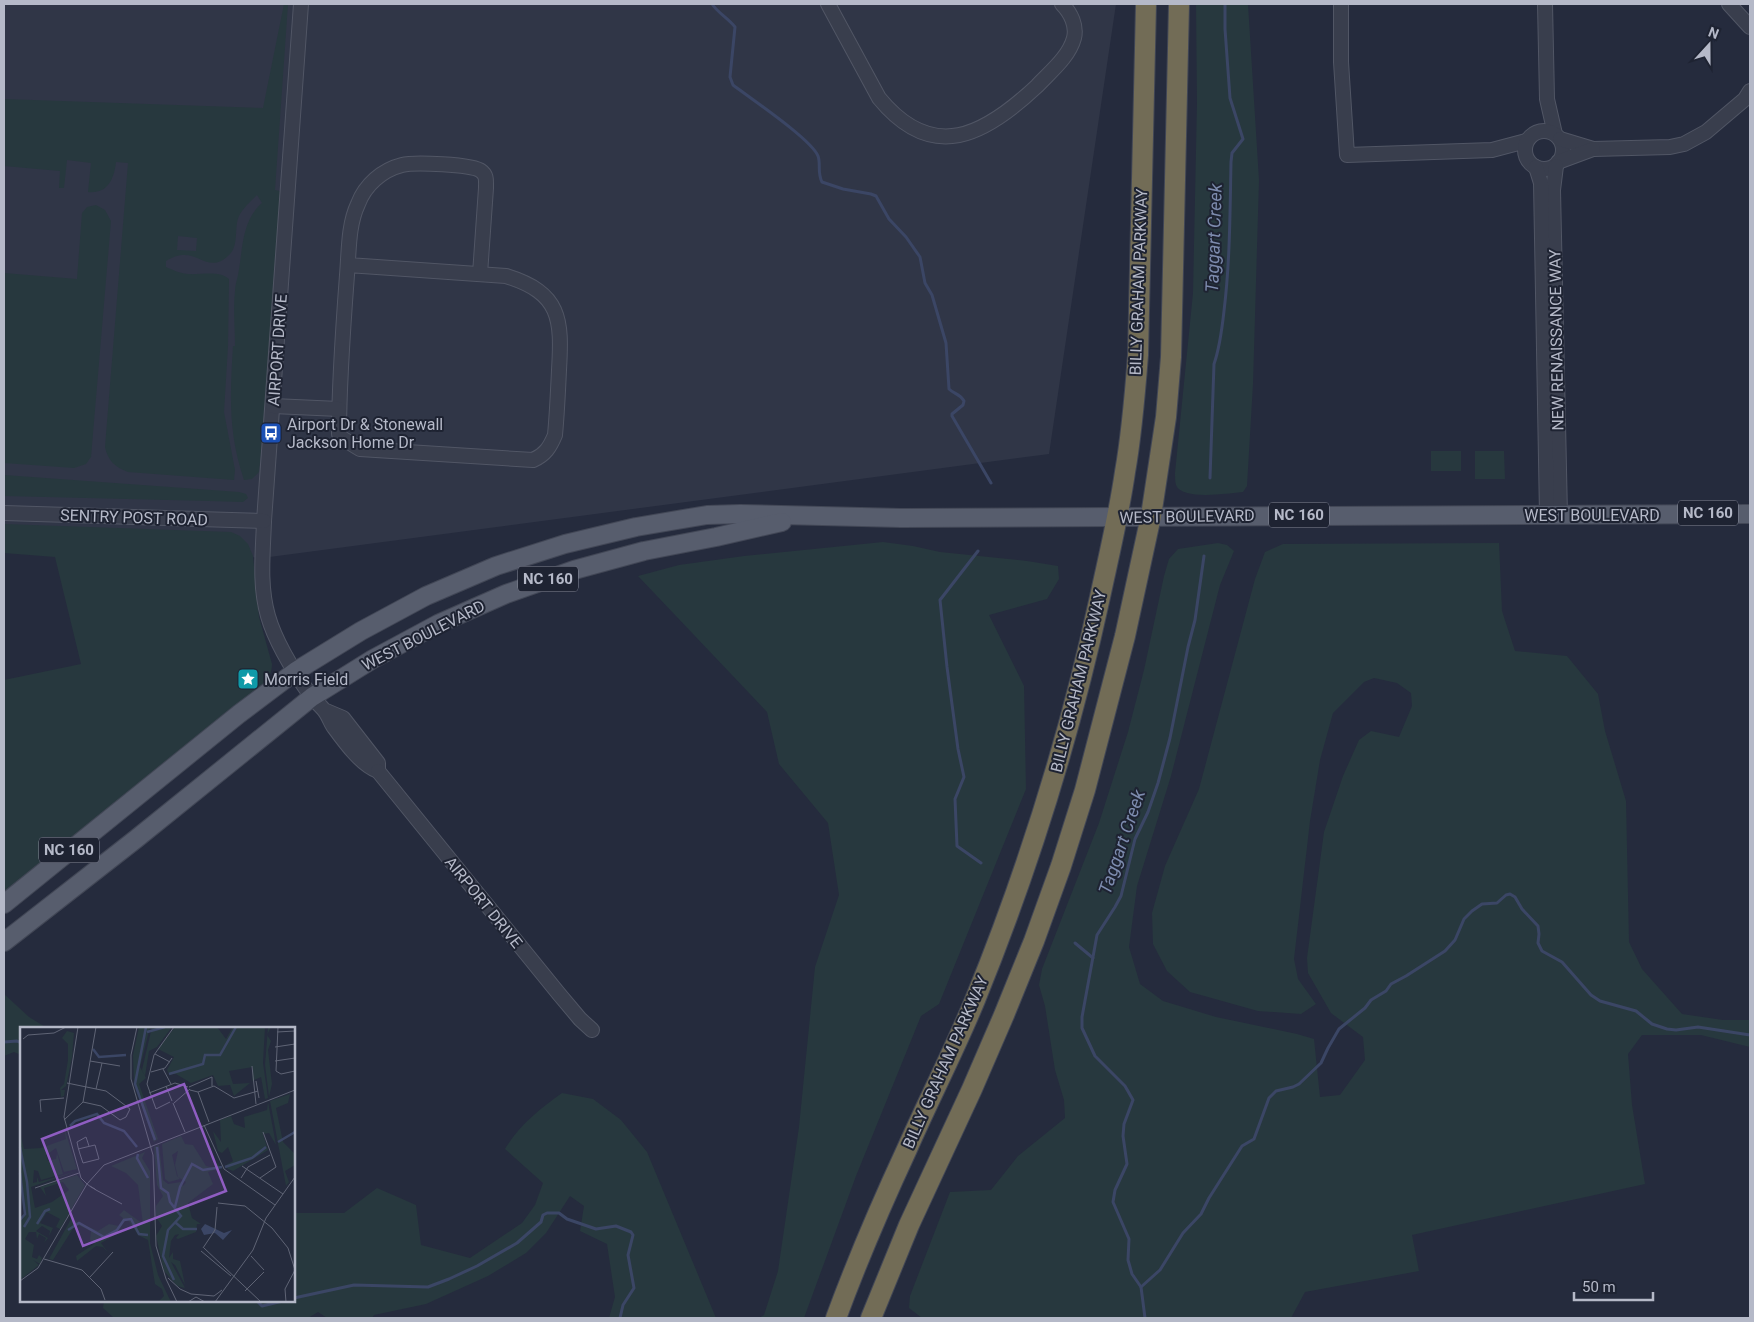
<svg xmlns="http://www.w3.org/2000/svg" width="1754" height="1322" viewBox="0 0 1754 1322" font-family="Roboto,sans-serif">
<rect width="100%" height="100%" fill="#252b3d"/>
<!-- airport -->
<path fill="#303647" d="M4,4H1116L1049,454L262,558L4,538Z"/>
<!-- green -->
<g fill="#27383e" fill-rule="evenodd">
<path d="M284,4H288L275,190L280,191L271,355L259,472L252,479L244,480C228,432 230,396 233,346H235C235,327 233,309 235,291C235,285 237,280 238,275C243,250 241,221 262,203L257,195C251,201 243,208 239,216C234,226 239,245 230,254C206,279 197,241 166,261V267C173,270 181,274 189,274C201,275 219,270 229,279L228,346L224,412L235,470L234,480L128,472C115,467 108,461 105,447L128,163L116,162C114,179 108,194 88,192L91,163L67,160L64,188H59L60,171L4,166V99L263,108ZM178,236L197,238L196,251L177,250Z"/>
<path d="M1196,4H1248L1259,180L1253,384L1247,486L1243,492C1229,493 1182,501 1176,485C1175,482 1175,476 1175,473L1193,293L1197,103Z"/>
<path d="M96,205L105,210L111,221L91,457L86,464L74,468L4,463V273L77,279L82,213L87,207Z"/>
<rect x="1431" y="451" width="30" height="20"/>
<path d="M1475,451H1504L1505,479H1475Z"/>
<path d="M4,475L239,492L246,494L248,498L243,502L209,501L4,496Z"/>
<path d="M4,524L231,532L240,536L248,544L253,556L259,617L272,664C272,674 268,679 261,686L4,897V680L81,664L55,557L4,553Z"/>
<path d="M883,542L913,546L940,552L1027,561L1058,566L1059,579L1047,599L989,615L1024,686L1026,789L939,1004L921,1016L856,1176L804,1318H759L764,1315L778,1271L799,1127L815,967L839,895L828,823L779,764L767,712L638,576L679,565L744,556Z"/>
<path d="M1218,543L1227,545L1234,551L1220,585L1171,776L1137,886L1129,947L1140,984L1163,1001L1216,1017L1297,1034L1314,1039L1320,1097L1340,1095L1365,1060L1363,1037L1331,1013L1308,973L1307,958L1324,832L1343,776L1359,740L1371,731L1399,737L1412,706L1411,693L1397,683L1374,678L1364,682L1333,713L1320,760L1310,821L1294,959L1298,979L1316,1004L1301,1014L1258,1011L1190,992L1167,971L1153,944L1152,913L1165,866L1199,789L1255,579L1265,552L1283,544L1499,543L1502,611L1515,651L1567,656L1598,694L1605,731L1626,801L1629,942L1642,969L1682,1014L1723,1020H1750V1047L1701,1035H1642L1628,1054L1632,1105L1645,1184L1412,1235L1419,1271L1305,1292L1291,1318H922L909,1308L910,1296L950,1192L991,1190L1018,1156L1065,1118L1064,1100L1055,1070L1045,1006L1039,985L1042,969L1099,823L1128,732L1144,670L1164,576L1169,559L1178,549Z"/>
<path d="M4,994L29,1017L47,1028H21V1055L14,1052L4,1056Z"/>
<path d="M562,1093L593,1099L621,1120L647,1152L716,1318H609L615,1297L607,1244L580,1231L584,1206L570,1196L546,1233L526,1253L488,1276L426,1304L374,1315L372,1318H327L318,1312L308,1318H114L103,1308L104,1301H294V1213H344L377,1188L416,1205L421,1245L470,1258L522,1223L535,1205L543,1183L505,1149C519,1125 540,1109 562,1093Z"/>
</g>
<g fill="none" stroke-linecap="round" stroke-linejoin="round">
<!-- stream -->
<g stroke="#3b4665" stroke-width="3">
<path d="M712,4C718,13 728,18 735,27L730,77L733,85C750,98 811,139 818,156C821,164 817,172 822,182L843,189L871,194L876,196L889,219L906,237L920,257L925,283L932,295L946,343L949,389C954,394 960,394 964,401L963,405L952,414V416L991,483"/>
<path d="M1210,478L1214,364C1220,347 1222,329 1224,311C1230,262 1230,212 1231,162L1232,153L1243,139L1230,98L1225,29V4"/>
<path d="M978,551L940,600L947,667L958,749L964,777L955,799L957,846L981,863"/>
<path d="M1075,943L1093,958"/>
<path d="M4,1042L17,1041L21,1043"/>
<path d="M1141,1287L1160,1270L1183,1233L1201,1214L1209,1198L1242,1146L1254,1139L1269,1098L1276,1091L1293,1087L1299,1084L1321,1063L1328,1048L1339,1029L1365,1008L1371,1000L1386,991L1391,984L1406,976L1445,951L1455,940L1464,919L1472,911L1482,904L1497,903L1506,895L1510,894L1515,897L1522,909L1538,926L1539,934L1538,943L1542,951L1562,962L1591,995L1600,1001L1636,1011L1652,1024L1667,1029L1676,1030L1698,1027L1750,1035"/>
<path d="M294,1298L354,1285L428,1287L449,1279L477,1266L517,1243L541,1222L543,1215L547,1213H559L567,1219L596,1229L616,1226L631,1232L633,1235L628,1255L634,1288L623,1305L620,1318"/>
<path d="M257,1301L262,1306L283,1301"/>
<path d="M1145,1318L1141,1287L1132,1274L1128,1260L1129,1239L1113,1202L1115,1190L1127,1164L1123,1136L1124,1124L1133,1100L1125,1086L1095,1056L1082,1028V1017L1097,935L1115,907L1121,896L1135,839L1148,812L1158,783L1170,738L1188,647L1195,620L1204,556"/>
</g>
<!-- minor casing -->
<g stroke="#515665" stroke-width="16">
<g id="minor">
<path d="M301,4L264,521C263,552 259,585 268,616C276,644 294,672 311,696C315,701 320,705 324,710C328,715 330,721 333,726C344,741 361,765 378,771V763L343,718L324,710"/>
<path d="M828,4L879,98C933,164 985,135 1037,86C1050,72 1069,57 1074,38C1077,26 1071,13 1062,4"/>
<path d="M1341,4V62L1347,155L1492,150L1526,141"/>
<path d="M1545,4L1547,99L1555,134"/>
<path d="M1729,4L1750,27"/>
<circle cx="1544" cy="150" r="19"/>
<path d="M1560,139L1593,149L1670,147L1684,144L1706,132L1745,99L1750,91"/>
<path d="M1558,162L1593,149"/>
<path d="M1556,166L1553,190L1560,515"/>
<path d="M1536,167L1541,183L1547,515"/>
<path d="M348,265L506,276C561,293 562,319 559,370C558,392 557,414 555,435C550,447 545,455 533,460L360,449L342,438L339,434C339,381 343,328 347,275C349,252 348,225 358,204C365,185 382,170 402,165C413,162 473,164 481,171C487,175 486,181 486,188L480,274"/>
<path d="M273,406L339,409"/>
<path d="M4,513L264,521"/>
<path d="M378,771L559,994L580,1019L592,1030"/>
</g>
</g>
<!-- major casing -->
<g stroke="#424756" stroke-width="20">
<g id="major">
<path d="M4,904L239,714L296,671L361,631L426,596L496,566L565,544L636,527L707,515L740,514L901,518L1750,514"/>
<path d="M4,942L136,839L312,697L373,659L438,624L506,594L574,570L644,551L716,537L782,522"/>
</g>
</g>
<!-- highway casing -->
<g stroke="#414655" stroke-width="22">
<g id="highway">
<path d="M836,1318C857,1261 881,1205 907,1149C929,1099 954,1051 975,1000C1028,870 1070,735 1100,597C1109,555 1119,514 1125,472C1132,433 1135,394 1138,355L1146,4"/>
<path d="M871,1318L909,1225L972,1089L1004,1015L1034,941L1061,866L1085,790L1125,636L1151,516L1166,417L1171,357L1179,4"/>
</g>
</g>
<!-- minor -->
<use href="#minor" stroke="#393e4d" stroke-width="14"/>
<!-- major -->
<use href="#major" stroke="#575d6d" stroke-width="18"/>
<!-- highway -->
<use href="#highway" stroke="#726c56" stroke-width="20"/>
</g>
<!-- icons -->
<defs>
<g id="bus-square" transform="scale(1.125)"><rect x="-9" y="-9" width="18" height="18" rx="4" fill="#1a4fb4" stroke="#1e2332"/><path d="M-5-6H5V4H4V6H2V4H-2V6H-4V4H-5ZM-3.5-4V0h7V-4ZM-3.5 1.2v1.5H-2V1.2ZM2 1.2v1.5H3.5V1.2Z" fill="#fff"/></g>
<g id="sight-square" transform="scale(1.125)"><rect x="-9" y="-9" width="18" height="18" rx="4" fill="#0f9aa8" stroke="#1e2332"/><path d="M0-6L1.8-2.2L6-1.7L2.9 1.2L3.7 5.4L0 3.3L-3.7 5.4L-2.9 1.2L-6-1.7L-1.8-2.2Z" fill="#fff"/></g>
</defs>
<g fill-rule="evenodd">
<use href="#bus-square" x="271" y="433"/>
<use href="#sight-square" x="248" y="679"/>
</g>
<g text-anchor="middle" stroke-width="4" stroke-linejoin="round" paint-order="stroke">
<!-- shield labels -->
<g fill="#1e2332" stroke="#888c9b" stroke-width="1">
<rect x="1678" y="500.5" width="60" height="25" rx="4"/>
<rect x="1269" y="502.5" width="60" height="25" rx="4"/>
<rect x="518" y="566.5" width="60" height="25" rx="4"/>
<rect x="39" y="837.5" width="60" height="25" rx="4"/>
</g>
<g font-size="15" font-weight="bold" fill="#b5b9c8">
<text x="1708" y="518">NC 160</text>
<text x="1299" y="520">NC 160</text>
<text x="548" y="584">NC 160</text>
<text x="69" y="855">NC 160</text>
</g>
<!-- street labels -->
<g font-size="16" fill="#b5b9c8" stroke="#1e2332">
<text transform="translate(1138 282) rotate(-88)" y="6">BILLY GRAHAM PARKWAY</text>
<text transform="translate(1556 340) rotate(-91)" y="6">NEW RENAISSANCE WAY</text>
<text transform="translate(277 350) rotate(-86)" y="6">AIRPORT DRIVE</text>
<text x="1592" y="521">WEST BOULEVARD</text>
<text transform="translate(1187 516) rotate(-1)" y="6">WEST BOULEVARD</text>
<text transform="translate(134 517) rotate(2)" y="6">SENTRY POST ROAD</text>
<text transform="translate(423 635) rotate(-27)" y="6">WEST BOULEVARD</text>
<text transform="translate(1078 681) rotate(-76)" y="6">BILLY GRAHAM PARKWAY</text>
<text transform="translate(484 902) rotate(51)" y="6">AIRPORT DRIVE</text>
<text transform="translate(945 1062) rotate(-66)" y="6">BILLY GRAHAM PARKWAY</text>
</g>
<!-- poi labels -->
<g font-size="16" fill="#b5b9c8" stroke="#1e2332" text-anchor="start">
<text x="287" y="430">Airport Dr &amp; Stonewall<tspan x="287" dy="18">Jackson Home Dr</tspan></text>
<text x="264" y="685">Morris Field</text>
</g>
<!-- water labels -->
<g font-size="18" font-style="italic" fill="#7d8bae" stroke="#1e2332">
<text transform="translate(1214 238) rotate(-88)" y="6">Taggart Creek</text>
<text transform="translate(1122 842) rotate(-71)" y="6">Taggart Creek</text>
</g>
</g>
<!-- overview -->
<g transform="translate(20 1027)">
<rect width="275" height="275" fill="#252b3d"/>
<path d="M119,0H130L120,40L126,51L119,57L138,112L134,115L114,56L113,28ZM132,0H152L137,20L129,24L125,49L122,43ZM155,0H197L206,12L213,0H245L243,36L248,71L245,72L241,50L232,54L233,40L209,44L213,57L230,56L214,69L210,58L198,59L193,48L171,56L156,47H149L147,43L154,30L138,22ZM248,0H251L247,8L251,14L248,23L252,57L249,70L245,38ZM47,4L54,6L52,29L57,7L46,59L41,63H45L44,69L41,70L40,61L44,57L48,33V17L42,11ZM270,67L268,76L256,81L263,115L275,127V138L265,144L269,155L266,159L250,74ZM248,75L256,118L249,106L243,107L248,123L213,144L208,142L206,138L213,134L208,120L202,126L198,124L193,104L201,115L200,93L211,89L214,97L225,101L224,90L247,83ZM44,100L57,142L44,145L36,121L26,128L28,134L36,132L37,126L43,147L21,153L18,144L14,143L13,156L17,155V150L19,155L57,144L11,160L15,181L32,175L49,163L43,155L24,161L26,169L20,160L57,148L65,158L40,202L36,200L40,192L27,185L20,196L33,201L29,209L30,204L22,199L16,204L28,211L24,216L26,211L19,207L17,212L16,205H9L5,212L14,218L12,230L17,232L19,228L22,231L20,237L13,233L19,238L0,253V195L6,186L0,139V105L4,122L21,121L46,112ZM161,109L165,117L173,118L186,139L194,141L198,136L200,141L188,145L193,157L168,176L172,191L181,197H177L176,205L158,212L156,211L159,207L155,208L151,214L149,231L153,225V232L160,234L165,258L155,238L151,235L165,261L157,259L144,244L136,209L142,199L136,190V179L143,169L137,158L134,120L139,118L143,153L148,157L161,155L163,159L166,155L158,150L155,138L158,124L152,128L157,149L160,152L149,155L145,152L142,117ZM125,125L122,131L130,144V216L138,248L151,275H138L144,269L142,262L135,257L128,213L118,208L107,191L93,209L81,216L89,227L83,220L76,219L57,234L56,229L74,217L70,213L71,204L56,197L33,233L29,232L51,192L78,204L89,197L99,199L103,191L99,188L104,183L123,197L118,158L106,146L91,139Z" fill="#27383e"/>
<path d="M185,197L204,206L212,203L203,213L195,206L184,208L181,202Z" fill="#3b4665"/>
<path fill="none" stroke="#3b4665" stroke-width="2.5" d="M126,0L115,57L135,113M127,5L145,0M73,22L79,30L106,28M149,47L183,37L185,28H200L216,0M50,99L55,94L77,87L84,96L104,104L117,120M258,115L275,105M0,120L7,155L10,190L4,200M137,120L141,161L148,166L150,175L161,189L148,203L143,229L154,253M118,127L117,131L128,151M205,140L232,131L246,120M0,146L5,187L0,193M155,180L160,160L172,137L183,143L202,140M156,196L163,202H177M17,197L25,184L30,182M48,203L59,196L84,210L97,203L104,193L111,192L119,207L128,208"/>
<path fill="none" stroke="#5f6475" stroke-width="1" d="M58,0L44,90L61,151L67,157L71,160L75,162L76,163L70,159M117,0L111,28V52L133,128L136,219L146,252L157,275M258,0L256,44L261,47L275,44M257,5L275,4M3,12L8,8L34,6L46,0M255,20L275,17M135,27L150,35M70,34L100,39M255,34L275,31M232,39L236,77M143,42L151,57M131,45L145,41L152,31M236,54L239,71M47,56L86,64L110,82L106,90L100,93L81,79L63,75M146,59L152,74M169,60L192,50V59M76,62L82,36M170,63L178,65L194,59L214,71L238,64M178,65L189,95M129,66L155,56L168,60M63,75L76,0M150,75L136,82L127,57L134,28L154,0M153,76L165,105M154,76L170,62M21,85L20,73L44,71M44,93L63,75M184,98L204,142L255,178M58,122L75,118L79,132L63,136L60,127L58,120L57,115L66,110L69,119M222,139L263,167M221,151L228,140L250,128M240,151L256,140L243,105M15,161L59,146M76,163L102,177M198,176L225,179L252,201L268,221L275,243L265,262L266,275M183,221L195,203L197,180M184,221L241,275M181,224L211,249M231,229L244,243M24,232L62,243L81,262L85,273M70,250L93,225M148,251L160,262L171,267L194,269L202,263M0,254L18,241L67,157L84,138L275,63M225,264L244,245M168,275L176,270L185,275M195,275L233,223L246,191L275,150"/>
<path fill="#8f5dc2" fill-opacity="0.15" stroke="#8f5dc2" stroke-width="2.5" d="M164,57L206,164L63,219L22,112Z"/>
<rect width="275" height="275" fill="none" stroke="#b5b9c8" stroke-width="2.5"/>
</g>
<!-- border -->
<rect width="1754" height="1322" fill="none" stroke="#b5b9c8" stroke-width="10"/>
<!-- north arrow -->
<g transform="translate(1709 45) rotate(21)" stroke="#1e2332" stroke-width="4" paint-order="stroke">
<path d="M0-4L9 19L0 12L-9 19Z" fill="#b5b9c8"/>
<text y="-8" font-size="14" font-weight="bold" text-anchor="middle" fill="#b5b9c8">N</text>
</g>
<!-- scale -->
<path d="M1574 1292v8h79v-8" fill="none" stroke="#b5b9c8" stroke-width="2.5"/>
<text x="1582" y="1292" font-size="15" fill="#b5b9c8" stroke="#1e2332" stroke-width="4" paint-order="stroke">50 m</text>
</svg>
